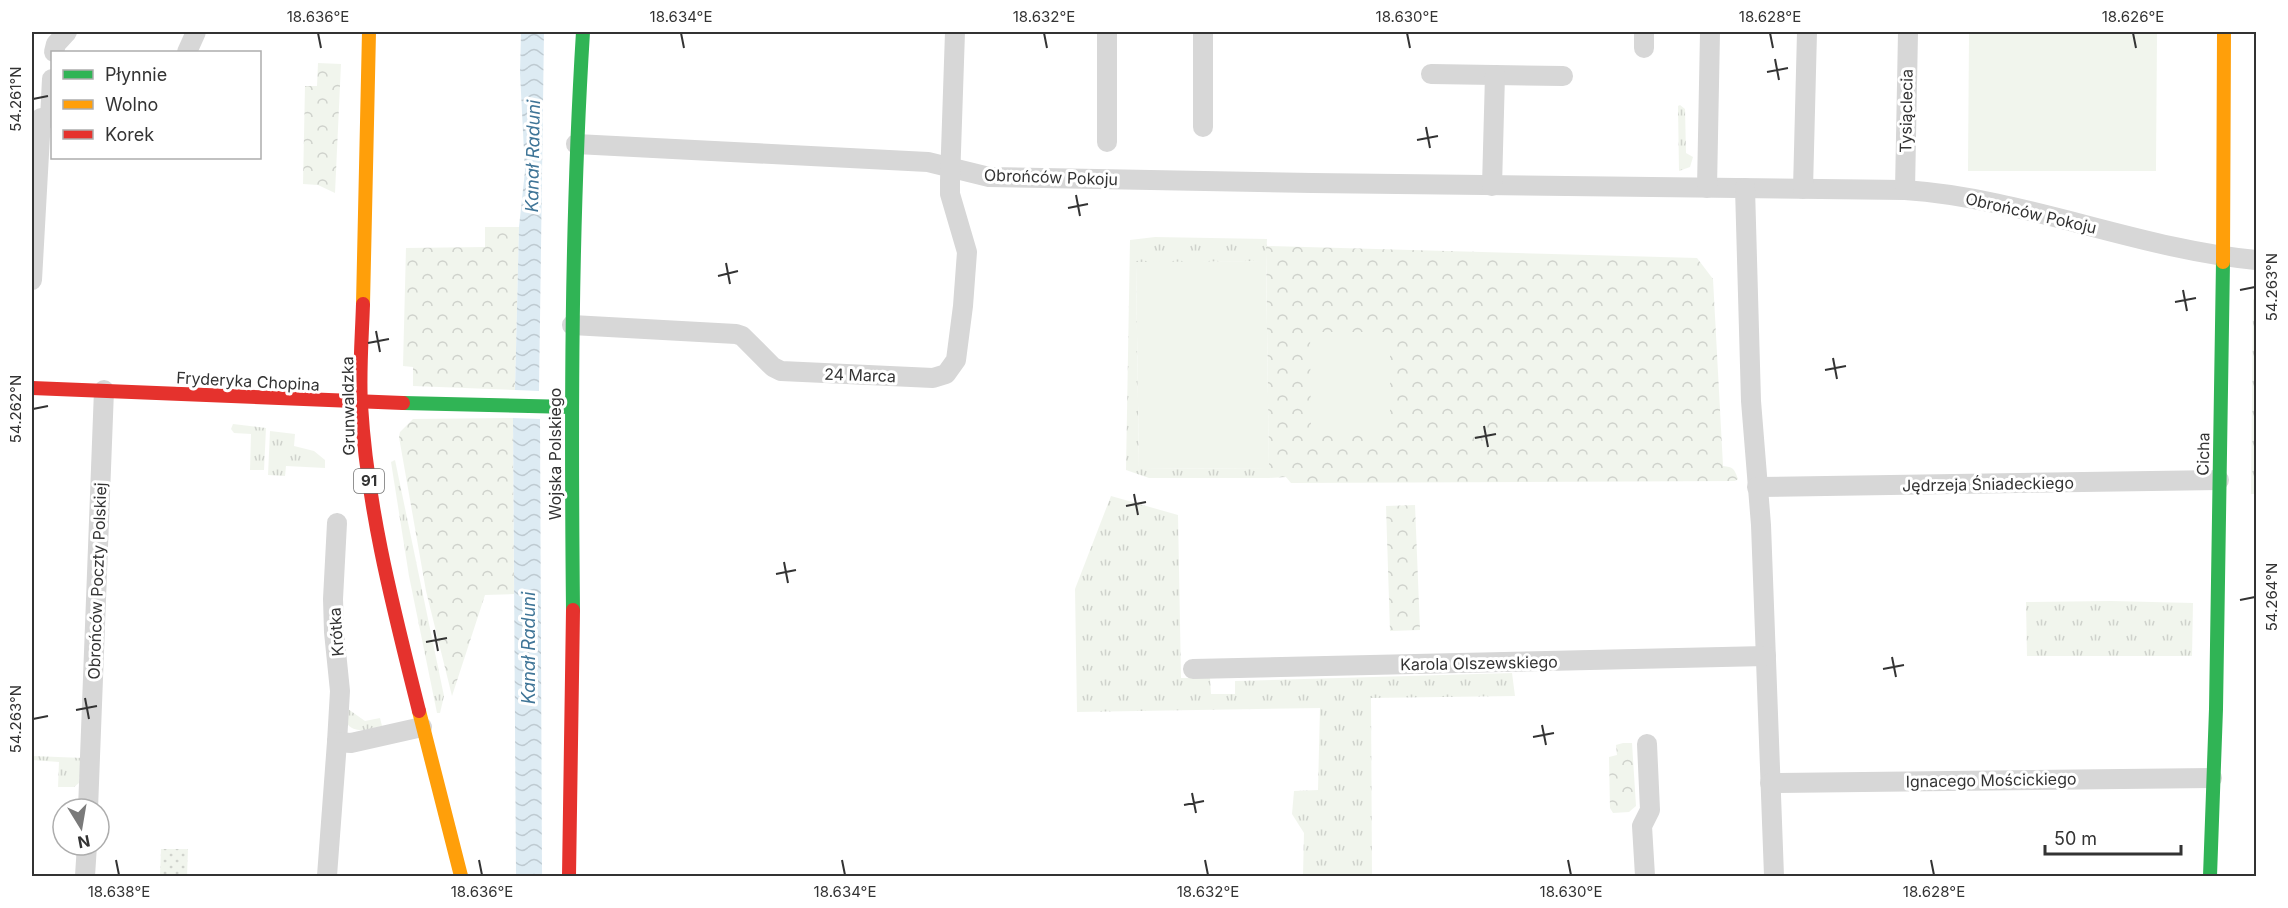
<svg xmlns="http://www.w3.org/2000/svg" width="2288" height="908" viewBox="0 0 2288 908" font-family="Inter,sans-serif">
<defs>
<pattern id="grass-tufts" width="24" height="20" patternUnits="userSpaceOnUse" patternTransform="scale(1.5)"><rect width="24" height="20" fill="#f1f5ed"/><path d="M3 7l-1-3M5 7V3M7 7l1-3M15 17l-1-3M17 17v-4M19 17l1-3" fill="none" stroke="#cfd2cc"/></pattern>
<pattern id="forest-crowns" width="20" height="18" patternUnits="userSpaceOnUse" patternTransform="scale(1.5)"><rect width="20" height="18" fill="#f1f5ed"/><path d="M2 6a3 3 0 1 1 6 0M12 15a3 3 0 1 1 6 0" fill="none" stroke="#cfd2cc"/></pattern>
<pattern id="garden-dots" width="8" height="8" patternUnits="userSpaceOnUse" patternTransform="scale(1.5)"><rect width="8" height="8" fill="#f1f5ed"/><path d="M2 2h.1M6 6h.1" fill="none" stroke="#cfd2cc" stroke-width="1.8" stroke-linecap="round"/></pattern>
<pattern id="water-waves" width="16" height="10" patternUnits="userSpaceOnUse" patternTransform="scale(1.5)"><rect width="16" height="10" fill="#ddebf3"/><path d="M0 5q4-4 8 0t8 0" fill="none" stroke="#becad1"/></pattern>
</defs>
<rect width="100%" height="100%" fill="#fff"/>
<!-- grass -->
<g fill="url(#grass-tufts)">
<path d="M1680,105L1685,109L1686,153L1693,157L1690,167L1679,171L1678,106Z"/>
<path d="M1155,237L1267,239L1266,261L1136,263L1139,469L1269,468V478H1149L1126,470L1130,240Z"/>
<path d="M2256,297V494H2251L2253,300Z"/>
<path d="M233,424L266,428L264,470H250L251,434L234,433L231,429Z"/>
<path d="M270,431L295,434L294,446L314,451L325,460V468L286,466L285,476L268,475Z"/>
<path d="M395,460L444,696L440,713H437L409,576L391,462Z"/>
<path d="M1111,496L1178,515L1181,678H1210L1211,694H1235V681L1512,673L1515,696L1371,698L1372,876H1303L1304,833L1292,814L1294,791L1318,790L1320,708L1077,712L1075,589Z"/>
<path d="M2111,601L2193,603L2192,656H2027L2026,602Z"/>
<path d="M348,709L365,721L380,718L382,726C368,729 357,735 346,723Z"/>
<path d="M32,756L84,758L83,777H79V783L74,787H58L59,762L32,760Z"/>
</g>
<!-- forest -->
<g fill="url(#forest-crowns)">
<path d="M318,63L341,64L335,193L318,185L303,184L305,86H317Z"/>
<path d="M485,227H519L515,390L413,386V367L403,366L406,248L485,247Z"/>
<path d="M1266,246L1697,258L1713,279L1723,466C1733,467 1734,468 1738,479L1735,481L1291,483L1286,477L1269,478Z"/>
<path d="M513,418L514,594L485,595L452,696L426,591L399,437L400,432L413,419Z"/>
<path d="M1415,505L1420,630L1390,631L1386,506Z"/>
<path d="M1623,743H1632L1636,806L1629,812L1613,813L1610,808L1609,757L1617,755L1616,745Z"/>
</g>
<!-- garden -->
<path fill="url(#garden-dots)" d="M161,849H188L187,876H160Z"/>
<!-- pitch -->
<g fill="#f1f5ed">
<path d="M1969,32H2157L2156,171H1968Z"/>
<path d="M1266,261L1269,468L1139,469L1136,262Z"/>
<path d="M1310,332H1390V432H1311Z"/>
</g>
<!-- water -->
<g fill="url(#water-waves)">
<path d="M521,32H544L539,391L515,390L519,227L525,171L520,73Z"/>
<path d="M513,418L540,419L542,876H516Z"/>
</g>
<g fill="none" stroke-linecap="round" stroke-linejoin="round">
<!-- street -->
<g stroke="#d7d7d7" stroke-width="20">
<path d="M1107,32V142"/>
<path d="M1644,48V32"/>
<path d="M54,52L56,44L67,32"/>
<path d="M187,52L196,32"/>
<path d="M1431,74L1563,76"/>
<path d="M50,118L52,79"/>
<path d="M1203,127V32"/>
<path d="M576,144L928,162L989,177L1312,183L1905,190C2024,198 2138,249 2256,260"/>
<path d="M1492,186L1495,75"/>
<path d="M1707,188L1710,32"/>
<path d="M1745,188L1751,401L1761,525L1774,876"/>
<path d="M1803,189L1807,32"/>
<path d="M1905,190L1908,32"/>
<path d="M32,280L41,118"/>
<path d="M572,325L736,334L742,336L773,367L781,371L933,378L946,374L956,360L963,306L967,252L950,194V181L955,32"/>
<path d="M1757,487L2219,480"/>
<path d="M337,523L333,599L334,632L340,691L337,742"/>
<path d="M1193,669L1766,656"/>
<path d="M1770,783L2212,778"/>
<path d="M88,809L104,390"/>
<path d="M85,876L87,845"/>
<path d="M327,876L337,742L351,743L422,727"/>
<path d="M1645,876L1642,826L1650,810L1647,744"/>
</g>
<!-- fast -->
<g stroke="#30b455" stroke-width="14">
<path d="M403,403L571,407"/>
<path d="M573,610C571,417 571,225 583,32"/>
<path d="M2210,876L2216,709L2223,262"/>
</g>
<!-- slow -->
<g stroke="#ff9f0a" stroke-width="14">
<path d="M2223,262L2224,32"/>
<path d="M363,304L369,32"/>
<path d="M419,711L461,876"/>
</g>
<!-- jam -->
<g stroke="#e5322d" stroke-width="14">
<path d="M363,304C362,337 359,372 361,405C367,508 394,611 419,711"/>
<path d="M32,388L403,403"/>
<path d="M569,876L573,610"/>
</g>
</g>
<!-- ticks -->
<path fill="none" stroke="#333" stroke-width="2" d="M318,33L321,48M681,33L684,48M1044,33L1047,48M1407,33L1410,48M1770,33L1773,48M2133,33L2136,48M1775,59L1779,80M1767,72L1788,68M33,99L48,96M1426,127L1430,148M1417,140L1438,136M1076,195L1080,216M1068,208L1088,204M726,263L730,284M718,276L738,271M2183,290L2187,311M2240,290L2255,287M2175,302L2196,298M376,331L380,352M368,343L389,339M1833,358L1837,379M1825,370L1846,366M33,409L48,406M1484,426L1488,447M1475,438L1496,434M1134,494L1138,515M1126,506L1146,502M784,562L788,583M776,574L796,570M2240,600L2255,597M434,630L438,651M426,642L447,638M1892,657L1896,677M1883,669L1904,665M85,698L89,719M76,710L97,706M33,719L48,716M1542,725L1546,745M1533,737L1554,733M1192,793L1196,813M1184,805L1204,801M116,860L119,875M479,860L482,875M842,860L845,875M1205,860L1208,875M1568,860L1571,875M1931,860L1934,875"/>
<g text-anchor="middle" stroke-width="6" stroke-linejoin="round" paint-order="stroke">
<!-- shield labels -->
<rect fill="#fff" stroke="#707070" stroke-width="1.5" x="354" y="469" width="30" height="24" rx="4.5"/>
<g font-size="15" font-weight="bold" fill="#333">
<text x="369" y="486">91</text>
</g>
<!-- street labels -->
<g font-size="16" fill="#333" stroke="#fff">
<text transform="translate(1906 111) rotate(-89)" y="6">Tysiąclecia</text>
<text transform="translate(1051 177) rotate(2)" y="6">Obrońców Pokoju</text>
<text transform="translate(2031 213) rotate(13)" y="6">Obrońców Pokoju</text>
<text transform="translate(860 375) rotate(2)" y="6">24 Marca</text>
<text transform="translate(248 381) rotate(3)" y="6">Fryderyka Chopina</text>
<text transform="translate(348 406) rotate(-91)" y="6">Grunwaldzka</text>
<text transform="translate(555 454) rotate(-90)" y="6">Wojska Polskiego</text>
<text transform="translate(2203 454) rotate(-89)" y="6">Cicha</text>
<text transform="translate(1988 484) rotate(-1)" y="6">Jędrzeja Śniadeckiego</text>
<text transform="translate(97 581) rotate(-88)" y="6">Obrońców Poczty Polskiej</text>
<text transform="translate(336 632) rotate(-94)" y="6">Krótka</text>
<text transform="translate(1479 663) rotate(-1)" y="6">Karola Olszewskiego</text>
<text transform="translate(1991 780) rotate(-1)" y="6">Ignacego Mościckiego</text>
</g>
<!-- water labels -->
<g font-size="18" font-style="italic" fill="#3f7597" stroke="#fff">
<text transform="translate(533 156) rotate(-89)" y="6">Kanał Raduni</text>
<text transform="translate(529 648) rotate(-90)" y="6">Kanał Raduni</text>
</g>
</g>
<!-- border -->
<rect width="2288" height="908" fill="none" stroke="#ffffff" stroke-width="66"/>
<!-- legend -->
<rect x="51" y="51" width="210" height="108" fill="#ffffff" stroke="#adadad" stroke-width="1.5"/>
<rect x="63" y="70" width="30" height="9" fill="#30b455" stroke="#adadad" stroke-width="1.5"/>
<text x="105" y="81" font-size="18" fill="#333333">Płynnie</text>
<rect x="63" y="100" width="30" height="9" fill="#ff9f0a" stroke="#adadad" stroke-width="1.5"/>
<text x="105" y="111" font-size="18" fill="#333333">Wolno</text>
<rect x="63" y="130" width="30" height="9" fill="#e5322d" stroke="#adadad" stroke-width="1.5"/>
<text x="105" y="141" font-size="18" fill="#333333">Korek</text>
<!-- north arrow -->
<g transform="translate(81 827) rotate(169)"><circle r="28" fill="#ffffff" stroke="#adadad" stroke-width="1.5"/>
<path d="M0-4.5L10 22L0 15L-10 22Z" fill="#7a7a7a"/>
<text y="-9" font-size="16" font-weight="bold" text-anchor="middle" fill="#333333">N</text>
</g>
<!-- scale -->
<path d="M2045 845v9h136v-9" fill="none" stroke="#333333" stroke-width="3"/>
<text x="2054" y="845" font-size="18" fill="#333333" stroke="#ffffff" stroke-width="4.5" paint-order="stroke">50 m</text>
<rect x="33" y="33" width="2222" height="842" fill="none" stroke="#333" stroke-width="2"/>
<g font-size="15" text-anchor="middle" fill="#333">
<text x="318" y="22">18.636°E</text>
<text x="681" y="22">18.634°E</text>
<text x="1044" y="22">18.632°E</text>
<text x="1407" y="22">18.630°E</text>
<text x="1770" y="22">18.628°E</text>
<text x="2133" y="22">18.626°E</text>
<text transform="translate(16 99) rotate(-90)" y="5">54.261°N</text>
<text transform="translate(2272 287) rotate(-90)" y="5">54.263°N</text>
<text transform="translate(16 409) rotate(-90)" y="5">54.262°N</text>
<text transform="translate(2272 597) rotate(-90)" y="5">54.264°N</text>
<text transform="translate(16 719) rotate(-90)" y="5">54.263°N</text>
<text x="119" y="897">18.638°E</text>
<text x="482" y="897">18.636°E</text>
<text x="845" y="897">18.634°E</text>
<text x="1208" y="897">18.632°E</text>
<text x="1571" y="897">18.630°E</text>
<text x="1934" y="897">18.628°E</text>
</g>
</svg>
